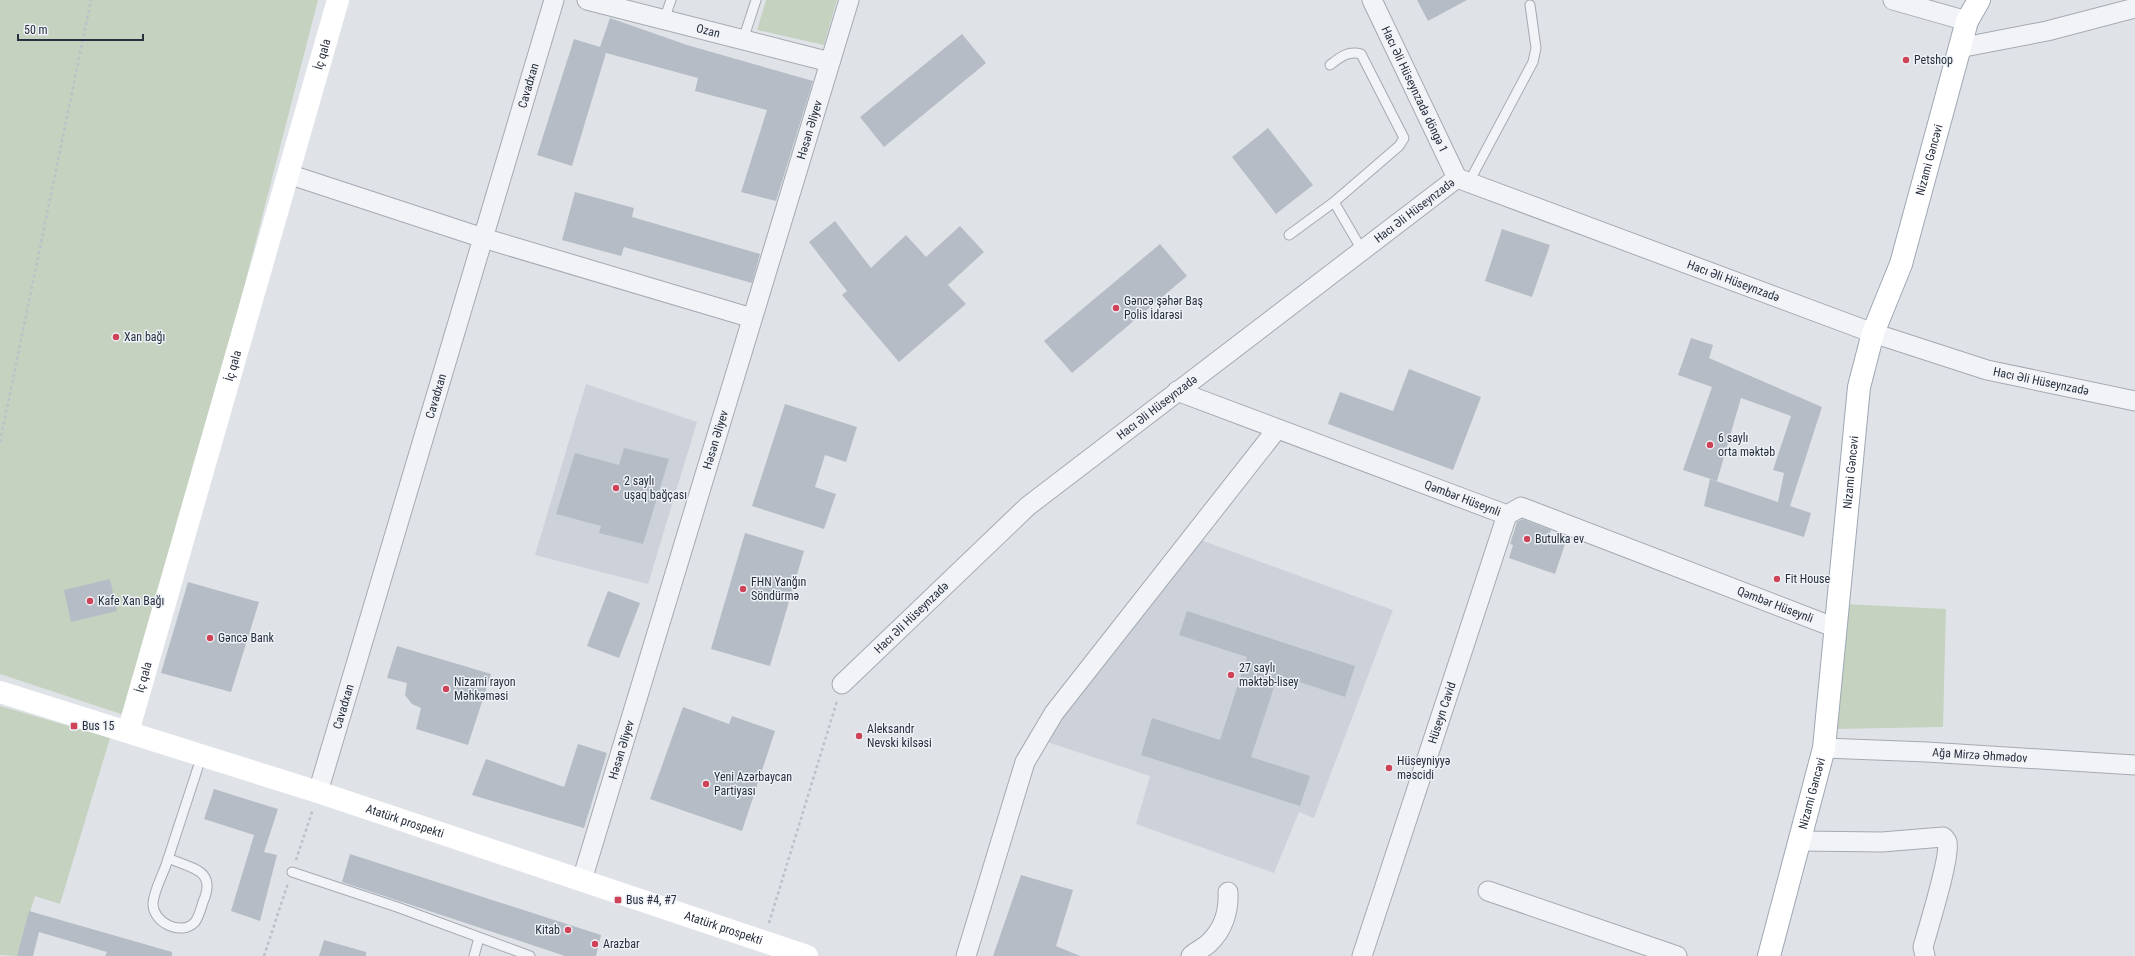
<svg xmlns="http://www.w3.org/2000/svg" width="2135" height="956" viewBox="0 0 2135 956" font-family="'Roboto Condensed',sans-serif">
<rect width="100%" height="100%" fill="#dfe3e8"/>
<!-- built -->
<g fill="#cdd2da">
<path d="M586,384L697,422L648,584L535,555Z"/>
<path d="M1198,539L1393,610L1314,818L1299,812L1274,873L1136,824L1150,776L1044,741Z"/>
</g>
<!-- green -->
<g fill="#c5d2c0">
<path d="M0,0H318L133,718L0,674Z"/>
<path d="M766,0H837L824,45L757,30Z"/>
<path d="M1844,604L1946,609L1943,727L1836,729Z"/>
<path d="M0,706L110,738L60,904L35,896L17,956L0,955Z"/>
</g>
<!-- building -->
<g fill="#b6bcc5">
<path d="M1417,0H1467L1428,21Z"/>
<path d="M610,18L687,45L813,81L776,201L741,192L767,110L695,91L698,78L606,53L572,166L537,155L574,39L600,47Z"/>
<path d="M962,34L986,63L884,147L860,117Z"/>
<path d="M1268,128L1313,185L1276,214L1232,157Z"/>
<path d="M575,192L634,208L632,217L760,254L752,283L624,247L621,256L562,240Z"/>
<path d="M835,221L871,268L906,235L926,257L960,226L984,252L948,285L966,304L899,362L842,295L847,291L809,242Z"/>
<path d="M1502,229L1550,245L1532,297L1485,281Z"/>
<path d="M1160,244L1187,276L1072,373L1044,341Z"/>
<path d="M1691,338L1713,345L1709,358L1822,407L1790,506L1811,513L1804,537L1704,506L1710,479L1778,502L1784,473L1773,470L1791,416L1741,398L1717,481L1683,470L1712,387L1678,375Z"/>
<path d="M1409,369L1481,397L1453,470L1328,424L1340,392L1393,411Z"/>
<path d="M785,404L857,427L846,462L825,455L815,487L836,494L824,529L752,506Z"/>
<path d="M624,448L669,459L643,544L599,533L601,526L556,514L575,453L619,465Z"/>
<path d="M1522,519L1551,530L1548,538L1565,544L1555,574L1509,558L1513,545L1510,544L1517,522Z"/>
<path d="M745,533L804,551L770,666L711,649Z"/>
<path d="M110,579L117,611L71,622L64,590Z"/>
<path d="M188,582L259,602L231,692L161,673Z"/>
<path d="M608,591L640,603L619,658L587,646Z"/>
<path d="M1187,611L1355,666L1345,697L1278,675L1251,757L1310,776L1300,806L1141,755L1152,718L1220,740L1247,657L1179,635Z"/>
<path d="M397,646L491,674L468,745L416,729L421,708L412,704L405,695L407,683L387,678Z"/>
<path d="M683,707L729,724L732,716L775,731L742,831L650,799Z"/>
<path d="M578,744L607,753L584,828L472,795L486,759L564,787Z"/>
<path d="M214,789L278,809L264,852L277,855L260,921L231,911L254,835L204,819Z"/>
<path d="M350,854L601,935L596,956H565L342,882Z"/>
<path d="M1021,875L1073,890L1056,946L1080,956H993Z"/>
<path d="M29,911L172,952V956H105L107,952L39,932L33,956H17Z"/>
<path d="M324,940L366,952V956H319Z"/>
</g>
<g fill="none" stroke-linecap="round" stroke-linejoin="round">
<!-- lane casing -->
<g stroke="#a4aab2" stroke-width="11">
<g id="lane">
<path d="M664,20L671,0"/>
<path d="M743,40L756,0"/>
<path d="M1469,182L1533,62L1536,48L1530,5"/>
<path d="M1334,202L1362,250"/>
<path d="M1289,235L1334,202L1399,146L1404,138L1361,54C1348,50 1339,58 1330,65"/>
<path d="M168,858C193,869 217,870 203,902C201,908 199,917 195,922C181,937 152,922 153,903C154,891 162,876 166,865C178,829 190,792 202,755"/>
<path d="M292,872L397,907L530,956"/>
<path d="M474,956L479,938"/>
</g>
</g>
<!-- street casing -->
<g stroke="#a4aab2" stroke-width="21">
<g id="street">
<path id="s1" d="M587,0L830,62"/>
<path id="s2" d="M1372,0L1457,178"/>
<path d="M1893,0L1967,21"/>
<path d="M1959,48L2047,31L2135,8"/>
<path d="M288,174L483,238L752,318"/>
<path id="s3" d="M1457,178L1873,333L1987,370L2135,401"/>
<path id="s4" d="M1177,391L1507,515L1521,507L1836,628"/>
<path id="s5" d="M842,684L1028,506L1457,178"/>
<path id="s6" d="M1824,748L1927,752L2135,765"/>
<path id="s7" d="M318,792L554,0"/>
<path d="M1800,841L1882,842L1943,837C1945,838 1946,840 1947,842C1951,855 1928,929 1923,947L1925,956"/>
<path id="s8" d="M582,880L849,0"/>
<path d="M1488,891L1677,956"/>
<path d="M966,956L1025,762L1054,713L1277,429"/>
<path d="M1191,956C1196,951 1204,948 1209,943C1223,930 1229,911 1228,892"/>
<path id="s9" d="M1362,956L1507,515"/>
</g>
</g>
<!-- primary casing -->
<g stroke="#9ea7b4" stroke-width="24">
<g id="primary">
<path id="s12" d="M1769,956L1824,748L1859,387L1873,333L1901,264L1967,21L1979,0"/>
</g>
</g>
<!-- path -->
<g stroke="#bdc0c7" stroke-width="2.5" stroke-dasharray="3 3" stroke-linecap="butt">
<path d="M0,442L91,0"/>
<path d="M296,860L313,809"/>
<path d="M769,923L837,701"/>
<path d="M264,956L288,883"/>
</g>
<!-- lane -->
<use href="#lane" stroke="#f1f3f7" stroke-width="9"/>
<!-- street -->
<use href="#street" stroke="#f1f3f7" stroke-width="19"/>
<!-- secondary -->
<g stroke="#fff" stroke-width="22">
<path id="s10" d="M0,692L318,792L807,956"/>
<path id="s11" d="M128,732L338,0"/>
</g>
<!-- primary -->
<use href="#primary" stroke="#fff" stroke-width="22"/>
</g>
<!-- markers -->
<g fill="#ce4358" stroke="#eef1f6" stroke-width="1.5">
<circle cx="1906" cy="60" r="4"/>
<circle cx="1116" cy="308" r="4"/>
<circle cx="116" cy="337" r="4"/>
<circle cx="1710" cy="445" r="4"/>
<circle cx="616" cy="488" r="4"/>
<circle cx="1527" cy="539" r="4"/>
<circle cx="1777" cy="579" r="4"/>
<circle cx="743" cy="589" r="4"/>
<circle cx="90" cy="601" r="4"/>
<circle cx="210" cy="638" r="4"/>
<circle cx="1231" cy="675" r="4"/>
<circle cx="446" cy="689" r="4"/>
<rect x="70" y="722" width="8" height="8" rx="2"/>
<circle cx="859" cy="736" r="4"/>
<circle cx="1389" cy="768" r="4"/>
<circle cx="706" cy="784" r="4"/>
<rect x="614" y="896" width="8" height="8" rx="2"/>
<circle cx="568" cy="930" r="4"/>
<circle cx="595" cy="944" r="4"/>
</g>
<g text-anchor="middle" stroke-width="3" stroke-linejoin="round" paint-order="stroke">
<!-- street labels -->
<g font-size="12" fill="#28303f" stroke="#eef1f6">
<text dy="4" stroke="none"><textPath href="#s1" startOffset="125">Ozan</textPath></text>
<text dy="4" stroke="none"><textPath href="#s11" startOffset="705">İç qala</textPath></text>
<text dy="4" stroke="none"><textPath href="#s7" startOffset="737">Cavadxan</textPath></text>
<text dy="4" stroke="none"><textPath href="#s2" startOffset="99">Hacı Əli Hüseynzadə döngə 1</textPath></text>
<text dy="4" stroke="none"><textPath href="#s8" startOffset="784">Həsən Əliyev</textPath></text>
<text dy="4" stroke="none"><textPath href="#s12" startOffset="816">Nizami Gəncəvi</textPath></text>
<text dy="4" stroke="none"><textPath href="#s5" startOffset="744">Hacı Əli Hüseynzadə</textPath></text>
<text dy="4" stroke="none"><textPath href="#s3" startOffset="295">Hacı Əli Hüseynzadə</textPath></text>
<text dy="4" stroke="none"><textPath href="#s11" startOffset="381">İç qala</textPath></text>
<text dy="4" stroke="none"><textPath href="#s3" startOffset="619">Hacı Əli Hüseynzadə</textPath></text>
<text dy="4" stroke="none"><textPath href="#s7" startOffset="413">Cavadxan</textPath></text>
<text dy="4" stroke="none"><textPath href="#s5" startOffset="420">Hacı Əli Hüseynzadə</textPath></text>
<text dy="4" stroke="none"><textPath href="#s8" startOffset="460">Həsən Əliyev</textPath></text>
<text dy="4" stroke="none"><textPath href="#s12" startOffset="492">Nizami Gəncəvi</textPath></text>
<text dy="4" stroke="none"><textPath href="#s4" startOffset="305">Qəmbər Hüseynli</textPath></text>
<text dy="4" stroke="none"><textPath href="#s4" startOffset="641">Qəmbər Hüseynli</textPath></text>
<text dy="4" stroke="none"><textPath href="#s5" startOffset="96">Hacı Əli Hüseynzadə</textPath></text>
<text dy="4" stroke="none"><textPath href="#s11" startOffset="57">İç qala</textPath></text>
<text dy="4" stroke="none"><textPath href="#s7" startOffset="89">Cavadxan</textPath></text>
<text dy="4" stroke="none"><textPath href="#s9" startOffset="256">Hüseyn Cavid</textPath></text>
<text dy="4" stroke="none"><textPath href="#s8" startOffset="136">Həsən Əliyev</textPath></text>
<text dy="4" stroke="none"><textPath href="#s6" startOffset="156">Ağa Mirzə Əhmədov</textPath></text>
<text dy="4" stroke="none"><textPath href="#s12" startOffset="168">Nizami Gəncəvi</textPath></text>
<text dy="4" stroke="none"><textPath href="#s10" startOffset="425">Atatürk prospekti</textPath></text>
<text dy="4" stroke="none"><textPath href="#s10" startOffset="761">Atatürk prospekti</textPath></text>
</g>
<!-- poi labels -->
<g font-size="12" fill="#28303f" stroke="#eef1f6" text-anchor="start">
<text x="1914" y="64">Petshop</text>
<text x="1124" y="305">Gəncə şəhər Baş<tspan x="1124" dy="14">Polis İdarəsi</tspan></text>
<text x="124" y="341">Xan bağı</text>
<text x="1718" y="442">6 saylı<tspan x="1718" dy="14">orta məktəb</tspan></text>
<text x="624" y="485">2 saylı<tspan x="624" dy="14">uşaq bağçası</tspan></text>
<text x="1535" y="543">Butulka ev</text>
<text x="1785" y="583">Fit House</text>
<text x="751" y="586">FHN Yanğın<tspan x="751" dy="14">Söndürmə</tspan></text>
<text x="98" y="605">Kafe Xan Bağı</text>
<text x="218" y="642">Gəncə Bank</text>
<text x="1239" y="672">27 saylı<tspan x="1239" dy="14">məktəb-lisey</tspan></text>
<text x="454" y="686">Nizami rayon<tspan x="454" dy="14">Məhkəməsi</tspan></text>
<text x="82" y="730">Bus 15</text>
<text x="867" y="733">Aleksandr<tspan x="867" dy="14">Nevski kilsəsi</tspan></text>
<text x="1397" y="765">Hüseyniyyə<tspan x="1397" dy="14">məscidi</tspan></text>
<text x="714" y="781">Yeni Azərbaycan<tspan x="714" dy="14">Partiyası</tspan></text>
<text x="626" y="904">Bus #4, #7</text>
<text x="560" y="934" text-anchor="end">Кitab</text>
<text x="603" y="948">Arazbar</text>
</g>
</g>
<!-- scale -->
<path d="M18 34v6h125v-6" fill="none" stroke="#28303f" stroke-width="2"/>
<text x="24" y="34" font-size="12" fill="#28303f" stroke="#eef1f6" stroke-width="3" paint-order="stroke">50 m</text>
</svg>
